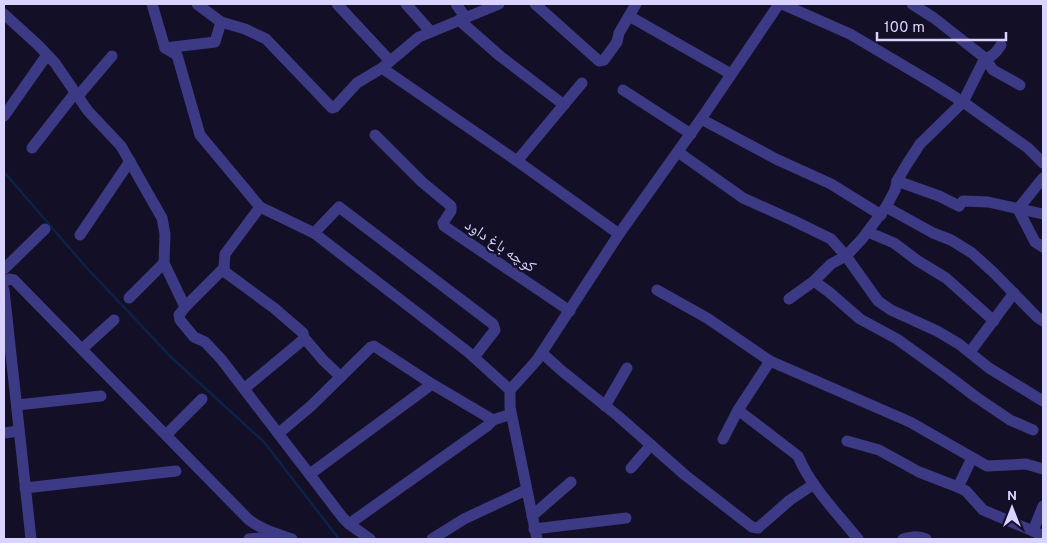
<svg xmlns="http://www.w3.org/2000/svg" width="1047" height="543" viewBox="0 0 1047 543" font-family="Overpass,'Noto Naskh Arabic',sans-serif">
<rect width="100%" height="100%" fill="#130f26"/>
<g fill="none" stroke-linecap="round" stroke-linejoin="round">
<!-- stream -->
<path stroke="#0c2248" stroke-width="2.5" d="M4,172L85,266L171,357L264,442L339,539"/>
<!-- minor -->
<g stroke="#3d3a85" stroke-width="11">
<path d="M152,4L165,48L177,55L200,135L260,207L314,233L468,352L510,390"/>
<path d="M197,4L221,22L245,29L266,39L332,108L335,107L357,83L382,68L419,37L499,4"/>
<path d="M337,4L390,61"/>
<path d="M406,4L431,32"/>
<path d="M456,4L466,18"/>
<path d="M535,4L599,61L604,60L617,42L619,33L636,4"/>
<path d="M782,4L850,34L931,82L963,102L1028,148L1043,163"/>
<path d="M912,4L934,18L985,58L993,70L1020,85"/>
<path d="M4,14L38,45L55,63L88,111L121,146L162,218L165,234L164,263L185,307L179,315L180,320L194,337L205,342L221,359L343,518L349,524L370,539"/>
<path d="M629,16L731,74"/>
<path d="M459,20L500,56L564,105"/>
<path d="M165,48L215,42L221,22"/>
<path d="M382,68L517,161L619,234"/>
<path d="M623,90L691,134"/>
<path d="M78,96L112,56"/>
<path d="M4,116L47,55"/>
<path d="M701,119L776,159L831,184L881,215"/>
<path d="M375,135L422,182L451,206V211L443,223L444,226L570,311"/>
<path d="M32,148L75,93"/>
<path d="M678,152L743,198L792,220L831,239L846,256L878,301L891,310L937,331L959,344L989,368L1043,401"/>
<path d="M517,161L582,83"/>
<path d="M897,181L939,196L959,206L963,201L988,202L1043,214"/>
<path d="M886,207L933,233L951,240L972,253L994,273L1037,317L1043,321"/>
<path d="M1018,209L1035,242L1043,247"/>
<path d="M1018,209L1043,178"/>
<path d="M868,232L894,243L918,261L946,278L994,321"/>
<path d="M314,233L339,207L493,324L495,330L474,357"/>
<path d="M80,235L130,161"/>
<path d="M224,268L225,272L274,308L303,333L304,339L245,388"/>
<path d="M4,269L45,229"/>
<path d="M814,281L829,292L860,319L897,339L947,375L976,397L1010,420L1033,430"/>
<path d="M4,282L9,279L14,280L248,519C260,529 277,534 292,539"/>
<path d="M4,290L31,539"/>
<path d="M657,290L707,318L770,361L910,422L987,466L1026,464L1043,469"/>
<path d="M129,298L164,263"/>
<path d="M789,299L814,281L831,264L846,256L862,239L886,207L895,190L897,181L907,164L920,144L963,102L985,58C993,57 997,51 1001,45"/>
<path d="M185,307L224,268L225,254L260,207"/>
<path d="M304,339L306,340L323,360L341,377"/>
<path d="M82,349L114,320"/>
<path d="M970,352L1014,293"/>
<path d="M542,353L562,371L618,416L685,475L752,527L758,528L790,500L814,484"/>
<path d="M17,405L101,396"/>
<path d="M605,406L627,368"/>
<path d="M738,410L798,456C811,487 837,513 858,539"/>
<path d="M4,433L19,431"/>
<path d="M279,433L311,406L371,347L374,346L432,384L493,420"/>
<path d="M166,435L202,399"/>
<path d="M723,439L738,410L770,361"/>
<path d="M847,441L879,450L919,472L958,487L966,491L983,510L1033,531L1043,536"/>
<path d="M631,468L651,445"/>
<path d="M310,474L432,384"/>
<path d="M958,487L972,458"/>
<path d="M25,488L176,471"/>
<path d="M532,516L571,482"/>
<path d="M349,524L487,426L493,420L511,414"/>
<path d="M534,529L626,518"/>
<path d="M1033,531L1043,506"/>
<path d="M249,539L279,536"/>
<path d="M432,539L464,519L526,490"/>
<path d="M537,539L510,407V390L537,360L619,234L701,119L779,4"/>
<path d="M903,539C911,537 918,535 926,539"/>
</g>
</g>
<g text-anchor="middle" stroke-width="4.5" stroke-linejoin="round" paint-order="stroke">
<!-- street labels -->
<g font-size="16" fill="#d9d4ff" stroke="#130f26">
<text transform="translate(501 245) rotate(34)" y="6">کوچه باغ داود</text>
</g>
</g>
<!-- border -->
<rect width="1047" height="543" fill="none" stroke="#d9d4ff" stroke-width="10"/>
<!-- north arrow -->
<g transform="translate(1012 508)" stroke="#130f26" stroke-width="4" paint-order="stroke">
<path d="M0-4L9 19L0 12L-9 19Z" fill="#d9d4ff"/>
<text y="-8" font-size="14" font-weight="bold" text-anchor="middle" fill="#d9d4ff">N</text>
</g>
<!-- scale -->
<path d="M877 32v8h129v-8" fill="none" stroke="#d9d4ff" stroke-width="2.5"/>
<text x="884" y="32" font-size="15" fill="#d9d4ff" stroke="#130f26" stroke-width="4" paint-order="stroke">100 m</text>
</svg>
